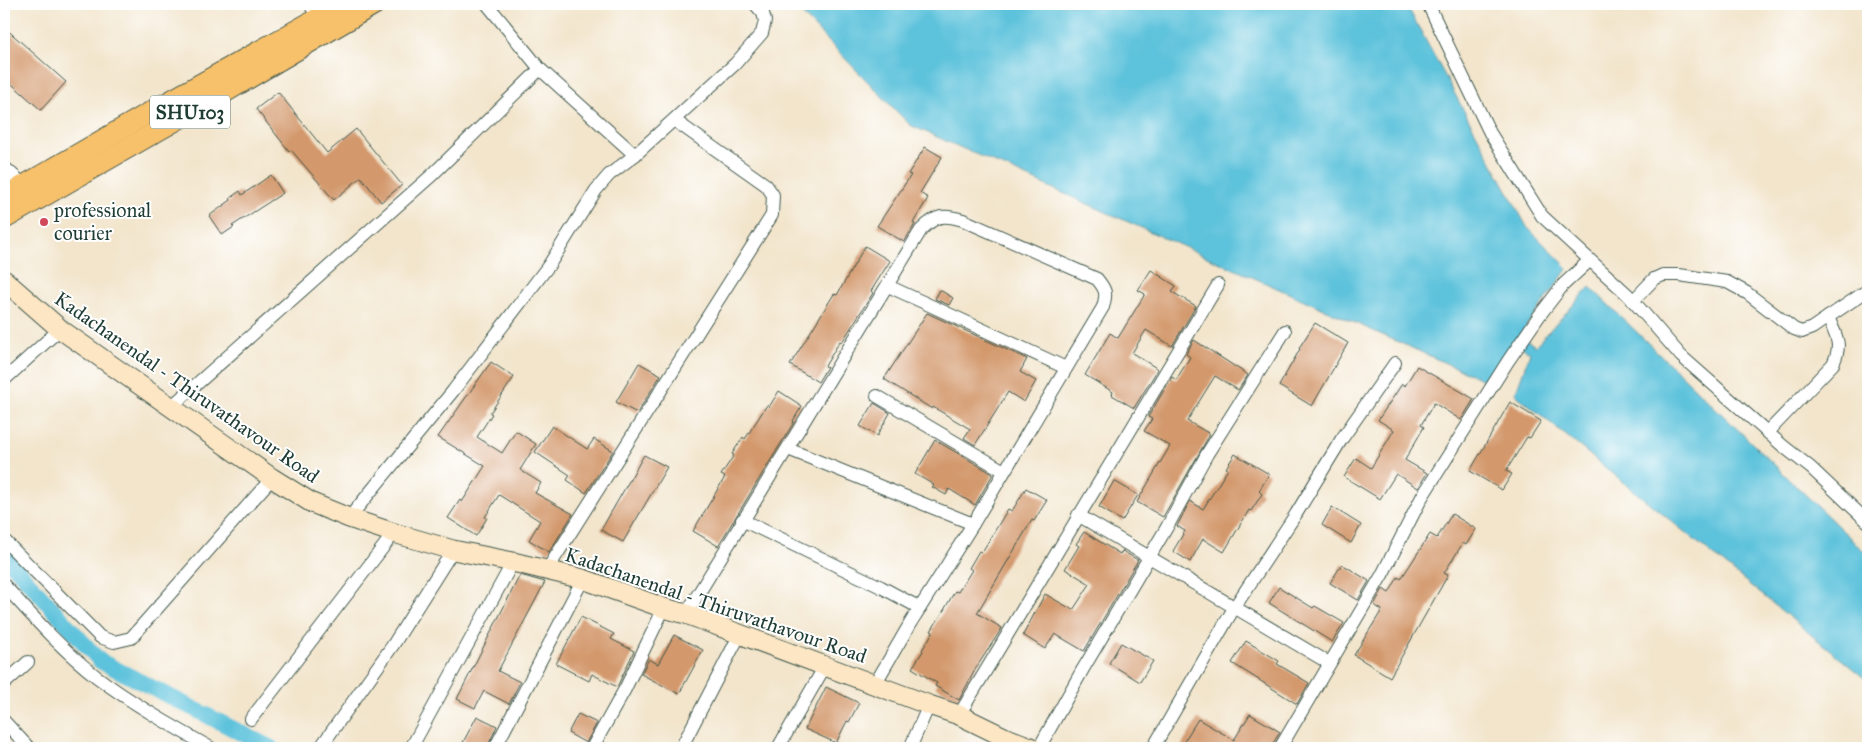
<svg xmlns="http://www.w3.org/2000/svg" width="1872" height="752" viewBox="0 0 1872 752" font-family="'IM FELL Great Primer',serif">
<rect width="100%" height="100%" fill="#fff"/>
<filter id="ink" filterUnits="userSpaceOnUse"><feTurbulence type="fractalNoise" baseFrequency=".02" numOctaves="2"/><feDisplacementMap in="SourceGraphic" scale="10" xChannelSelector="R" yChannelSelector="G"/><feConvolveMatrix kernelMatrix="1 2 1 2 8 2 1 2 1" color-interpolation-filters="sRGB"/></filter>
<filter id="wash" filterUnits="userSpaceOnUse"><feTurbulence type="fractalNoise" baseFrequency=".0096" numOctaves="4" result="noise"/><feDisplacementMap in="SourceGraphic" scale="20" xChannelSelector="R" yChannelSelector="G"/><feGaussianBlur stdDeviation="1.12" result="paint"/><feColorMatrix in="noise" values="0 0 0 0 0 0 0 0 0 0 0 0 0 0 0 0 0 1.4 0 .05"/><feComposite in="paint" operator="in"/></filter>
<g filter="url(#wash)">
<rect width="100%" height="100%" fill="#f2e5cc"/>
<!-- water -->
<path fill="#5dc2db" stroke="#3e8088" d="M792,4H1406L1527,227L1568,268L1520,335L1535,346L1590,287L1868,555V681L1515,394L1530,353L1515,342L1486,381L910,125Z"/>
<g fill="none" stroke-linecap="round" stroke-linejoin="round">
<!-- canal -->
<path stroke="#5dc2db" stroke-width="16" d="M4,555L100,661L271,748"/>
</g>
<g id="blocks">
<!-- building -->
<g fill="#d3986c">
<path d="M4,27L66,82L41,110L4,77Z"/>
<path d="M278,92L327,153L356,129L402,185L381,202L361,177L334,200L291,150L289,151L256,109Z"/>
<path d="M925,147L942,157L920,193L928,198L913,223L915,224L904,242L877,226L911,175L908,174Z"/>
<path d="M271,175L283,193L232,226L234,227L222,235L209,216L231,200L230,198L240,191L242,195Z"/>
<path d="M865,246L890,261L871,291L873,293L864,307L842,342L840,341L825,366L827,367L818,382L790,365L834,294L837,295Z"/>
<path d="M1151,270L1176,286L1172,292L1196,306L1172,346L1146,330L1132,353L1158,369L1134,408L1112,395L1113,392L1085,375L1110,333L1118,338L1145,294L1138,290Z"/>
<path d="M940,290L953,298L949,305L935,299Z"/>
<path d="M927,313L1027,359L1020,372L1036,381L1024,402L1008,392L975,445L964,438L970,429L933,407L932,409L884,379Z"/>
<path d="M1315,323L1348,343L1312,406L1279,386L1300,349L1299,348Z"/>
<path d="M1194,340L1248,375L1238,390L1215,376L1187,421L1210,434L1163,517L1137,502L1170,446L1144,431L1152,419L1148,417L1172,377L1176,380L1190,357L1186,354Z"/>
<path d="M491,362L514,377L490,413L492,414L477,437L502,453L516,431L536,444L520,470L541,483L535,493L573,514L549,552L529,540L540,521L499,495L485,517L487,518L476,536L448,518L460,500L462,502L485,466L438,437Z"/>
<path d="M639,363L661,375L637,413L616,402Z"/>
<path d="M1417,366L1474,399L1461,420L1434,403L1421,425L1424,427L1405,460L1427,473L1418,488L1396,474L1380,499L1344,477L1356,458L1371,468L1394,430L1378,420L1402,384L1405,386Z"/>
<path d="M779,391L802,406L793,421L794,422L718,546L693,531L725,477L721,475L734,455L732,454L743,437L745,439L767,405L769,407Z"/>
<path d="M1510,402L1541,421L1530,438L1527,437L1506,471L1512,474L1502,490L1470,471Z"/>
<path d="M874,403L890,413L877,436L860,426Z"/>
<path d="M552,426L587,449L594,439L613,451L586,493L567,480L570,475L535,452Z"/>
<path d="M935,440L993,474L975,505L949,489L946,495L932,487L934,485L915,474Z"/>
<path d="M1235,454L1269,474L1259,491L1262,494L1251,511L1249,510L1224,552L1203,539L1190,562L1173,551L1185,531L1177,526L1190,501L1203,509L1228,469L1226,468Z"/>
<path d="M644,455L667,467L623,542L601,530Z"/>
<path d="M1114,481L1138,495L1122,521L1099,507Z"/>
<path d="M1026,488L1047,500L1034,521L1032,520L977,613L1002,628L976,668L959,700L935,686L937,683L912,668L923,651L922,650L933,632L931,631L944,610L955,591L958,592L972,570L969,568L979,551L982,552L1008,509L1012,511Z"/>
<path d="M1332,507L1361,525L1351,543L1322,525Z"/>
<path d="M1452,514L1476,529L1466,545L1463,543L1444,573L1448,575L1390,677L1354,655L1382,610L1374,605L1383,589L1389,593L1398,577L1401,579L1430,534L1437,538Z"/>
<path d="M1084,532L1120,554L1122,551L1138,560L1084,651L1055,634L1045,649L1023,635L1045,594L1073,610L1090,584L1065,569L1079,546L1076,544Z"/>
<path d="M1342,564L1369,581L1358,600L1330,583Z"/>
<path d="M520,575L545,582L498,671L520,682L509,704L484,691L475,708L457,699Z"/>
<path d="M1279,587L1313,608L1315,606L1344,623L1332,642L1269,603Z"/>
<path d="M581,617L614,634L611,639L634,651L617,687L592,674L589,681L556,664Z"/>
<path d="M674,635L703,650L679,694L641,674L649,659L658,664Z"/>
<path d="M1246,641L1279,661L1277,664L1309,683L1297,704L1232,663Z"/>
<path d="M1121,643L1153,661L1140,682L1109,663Z"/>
<path d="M826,687L859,703L849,722L847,721L836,743L805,729Z"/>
<path d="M578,714L597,723L586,743L568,733Z"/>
<path d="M1250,714L1280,732L1270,748H1180L1198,719L1234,740Z"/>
<path d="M477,716L497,726L487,748H460Z"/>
</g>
</g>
</g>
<g filter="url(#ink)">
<use href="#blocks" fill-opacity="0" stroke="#3f564b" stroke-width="1"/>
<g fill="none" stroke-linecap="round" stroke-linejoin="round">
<!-- street casing -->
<g stroke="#3f564b" stroke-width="14">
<g id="street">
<path d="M310,4L321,23"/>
<path d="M487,4L540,69"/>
<path d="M1428,4L1490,133L1542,216L1628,295L1681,356L1783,446L1811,468L1868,522"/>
<path d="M4,167L24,185"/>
<path d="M888,286L1066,368"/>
<path d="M1633,301L1654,279L1663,275H1679L1727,282L1747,293L1794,329L1802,332L1812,328L1868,290"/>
<path d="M4,380L60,329"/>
<path d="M877,396L1004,471"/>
<path d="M172,406L432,175L540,69L635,155L735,64L762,33L765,21L763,13L755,4"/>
<path d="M1768,432L1833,364C1843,343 1836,337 1828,317"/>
<path d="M788,449L973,524"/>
<path d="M1078,515L1329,663"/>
<path d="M349,518L453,391L549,265L596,190L609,175L635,155"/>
<path d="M742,520L881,587L920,608"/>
<path d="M4,540L100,637L114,642L131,638L272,478"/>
<path d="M547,570L772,215L773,195L766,185L674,120"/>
<path d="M4,585C33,617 62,650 97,677C133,704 172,726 211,748"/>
<path d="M686,614L921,230C936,215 944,214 963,220L1097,279C1106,290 1107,293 1103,307L973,524L911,622L875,684"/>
<path d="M4,684L28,662"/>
<path d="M959,715L1218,285"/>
<path d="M251,719L394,533"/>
<path d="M4,721L29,748"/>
<path d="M320,748L393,645L453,550"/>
<path d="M411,748L513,562"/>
<path d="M495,748L583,579"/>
<path d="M592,748L625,689L664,608"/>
<path d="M681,748L740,634"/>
<path d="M778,748L825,666"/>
<path d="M910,748L929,705"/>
<path d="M1039,748L1083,669L1167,527L1207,454L1285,331"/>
<path d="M1153,748L1234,608L1296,514L1341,440L1395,363"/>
<path d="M1280,748L1382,575L1422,497L1508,361L1539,316L1563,285L1589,261"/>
</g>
</g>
<!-- secondary casing -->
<g stroke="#3f564b" stroke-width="21">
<path id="secondary" d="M4,280L60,329L272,478L312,503L349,518L394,533L453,550L513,562L583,579L664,608L686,614L929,705L959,715L1004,737L1033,748"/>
</g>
<!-- primary casing -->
<g stroke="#3f564b" stroke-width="22">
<g id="primary">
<path d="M4,197L154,110L343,4"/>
<path d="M4,219L222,94L375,4"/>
</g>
</g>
<!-- street -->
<use href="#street" stroke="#fff" stroke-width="12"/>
<!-- secondary -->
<use href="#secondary" stroke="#fce6c4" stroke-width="19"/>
<!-- primary -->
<use href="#primary" stroke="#f7c06b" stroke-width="20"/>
</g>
</g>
<!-- markers -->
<circle fill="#d1495b" stroke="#fff" stroke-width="2" cx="44" cy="222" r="5"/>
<g text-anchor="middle" stroke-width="4" stroke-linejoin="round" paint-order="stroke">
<!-- shield labels -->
<rect fill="#fff" stroke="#627771" stroke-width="1" x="150" y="95.5" width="80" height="33" rx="4"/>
<g font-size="19" font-weight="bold" fill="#1f3d34">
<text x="190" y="119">SHU103</text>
</g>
<!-- poi labels -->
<g font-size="20" fill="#1f3d34" stroke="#fff" text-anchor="start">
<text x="54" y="217">professional<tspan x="54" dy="23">courier</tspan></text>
</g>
<!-- street labels -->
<g font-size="20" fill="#1f3d34" stroke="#fff">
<text transform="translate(187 387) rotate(35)" y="7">Kadachanendal - Thiruvathavour Road</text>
<text transform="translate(716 605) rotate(19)" y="7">Kadachanendal - Thiruvathavour Road</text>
</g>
</g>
<!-- margin -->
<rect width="1872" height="752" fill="none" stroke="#fff" stroke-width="20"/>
</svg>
